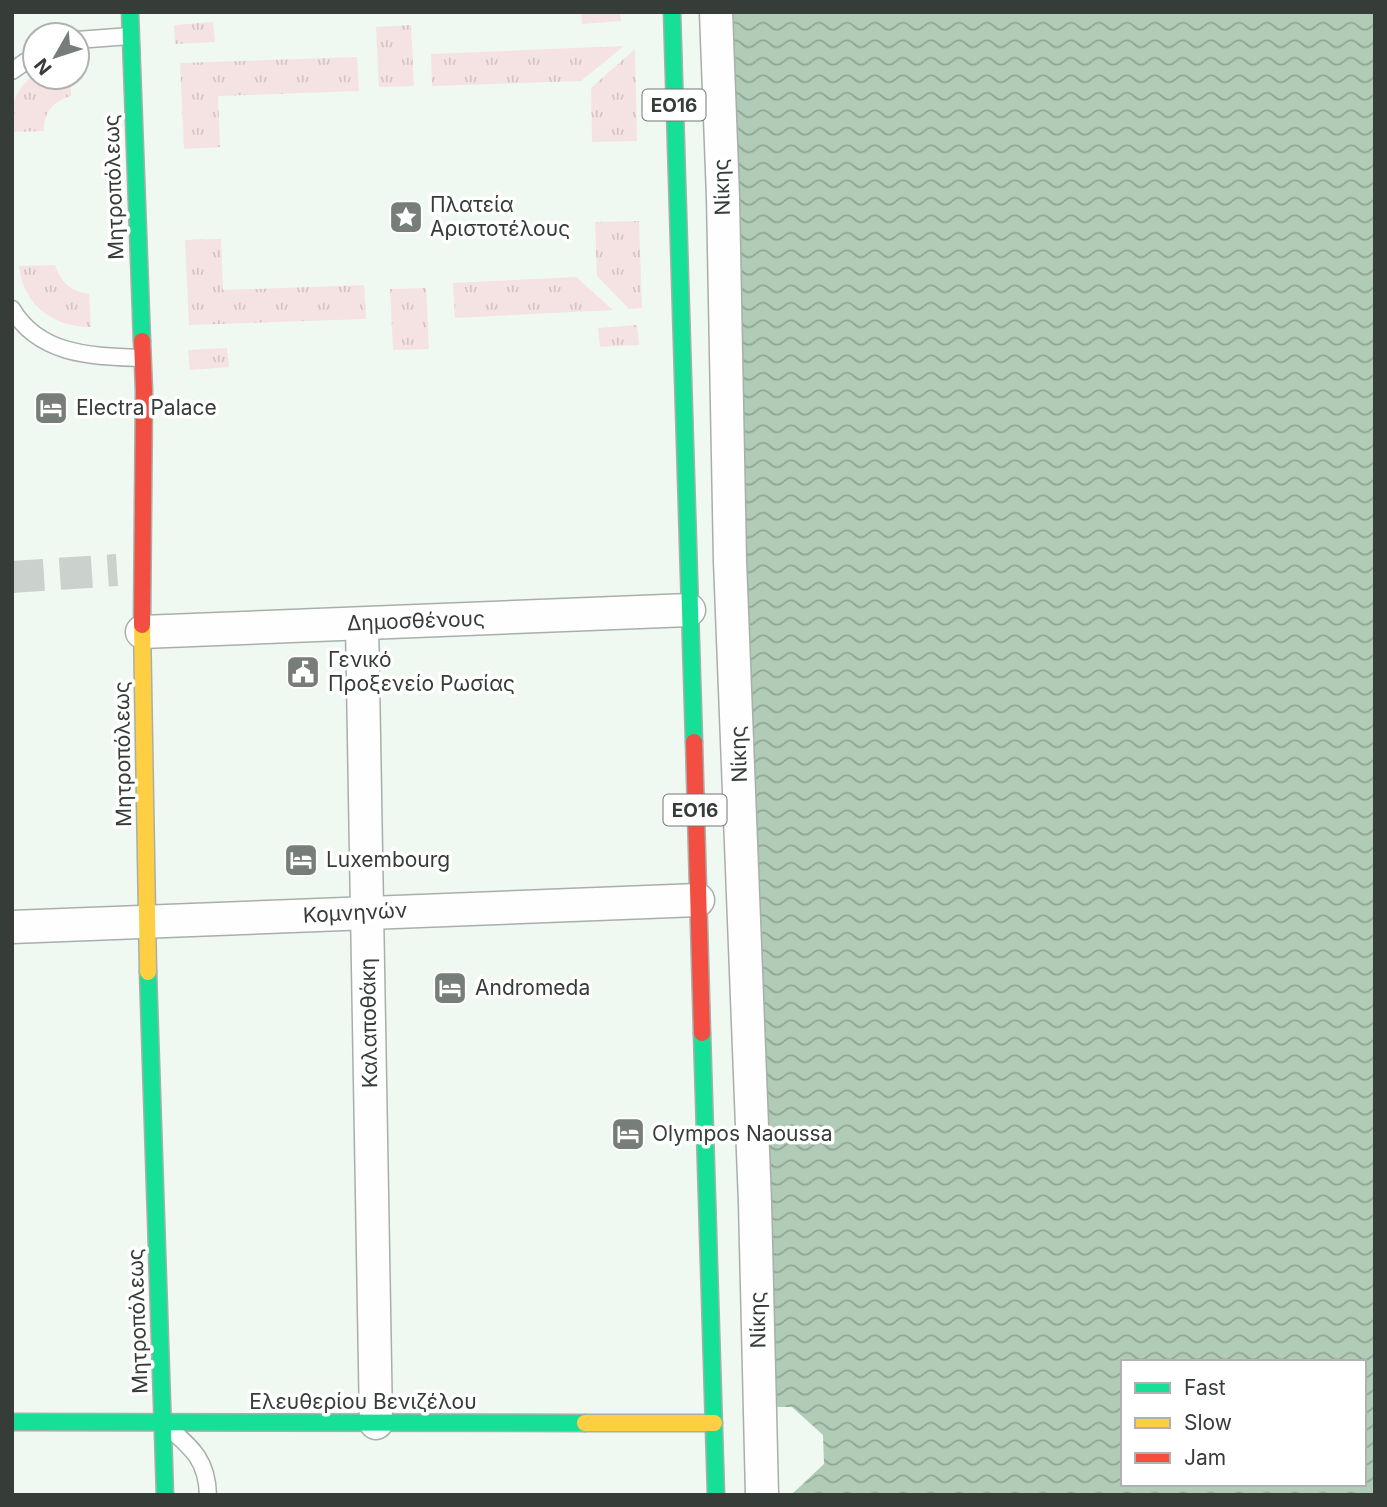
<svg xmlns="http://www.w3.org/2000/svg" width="1387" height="1507" viewBox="0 0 1387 1507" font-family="Inter,sans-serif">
<defs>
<pattern id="grass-tufts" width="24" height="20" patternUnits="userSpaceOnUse" patternTransform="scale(1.75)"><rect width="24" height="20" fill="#f5e3e3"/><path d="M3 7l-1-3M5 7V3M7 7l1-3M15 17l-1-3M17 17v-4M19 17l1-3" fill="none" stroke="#d3c4c4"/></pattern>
<pattern id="water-waves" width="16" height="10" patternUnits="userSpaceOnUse" patternTransform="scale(1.75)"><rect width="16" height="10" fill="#b0cbb6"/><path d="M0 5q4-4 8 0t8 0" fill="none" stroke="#90a695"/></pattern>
</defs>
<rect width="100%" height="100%" fill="#f0f8f2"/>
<!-- grass -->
<g fill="url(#grass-tufts)">
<path d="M581,12H620L621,21L582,24Z"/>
<path d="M213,22L215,42L175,44L174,25Z"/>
<path d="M411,25L414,86L379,87L376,27Z"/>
<path d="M624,46L581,81L432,86L431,54Z"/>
<path d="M635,49L637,141L592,142L591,88Z"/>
<path d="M357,57L359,91L218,96L220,147L184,149L180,63Z"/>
<path d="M35,73V77H71V96C54,101 43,112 44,131L12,132C12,103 12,94 35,73Z"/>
<path d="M639,221L642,308L629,309L597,276L595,222Z"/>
<path d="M221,239L223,290L364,285L366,319L189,325L185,240Z"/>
<path d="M55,265C61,282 70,291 89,294L91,327C53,327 23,305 19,266Z"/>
<path d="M576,277L613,310L455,318L453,283Z"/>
<path d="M426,288L429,349L393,350L390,289Z"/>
<path d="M637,325L639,345L600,347L598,328Z"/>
<path d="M227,348L229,367L190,370L188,350Z"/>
</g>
<!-- water -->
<path fill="url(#water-waves)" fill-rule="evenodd" d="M727,12H1375V1495H791L824,1464L823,1435L792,1407H768ZM1123,1362H1364V1484H1123Z"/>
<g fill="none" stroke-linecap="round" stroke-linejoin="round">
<!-- street-tunnel -->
<path stroke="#cbd2cd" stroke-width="32" stroke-dasharray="32 16" stroke-linecap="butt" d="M12,577L117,570"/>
<!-- lane casing -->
<g stroke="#a8afaa" stroke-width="19">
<g id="lane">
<path d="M77,40L130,36"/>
<path d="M12,71L35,55"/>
<path d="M12,309C40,356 93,356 141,358"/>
<path d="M169,1428C193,1449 207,1461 208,1495"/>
</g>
</g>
<!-- street casing -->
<g stroke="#a8afaa" stroke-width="35">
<g id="street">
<path d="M716,12L723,197L730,561L755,1203L762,1495"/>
<path d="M362,624L376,1423"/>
<path d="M142,632L689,610"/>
<path d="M12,927L698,900"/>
</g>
</g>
<!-- fast casing -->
<g stroke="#a8afaa" stroke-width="19">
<g id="fast">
<path d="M130,12L142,341"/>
<path d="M672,12L694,742"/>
<path d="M148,972L165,1495"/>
<path d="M702,1033L716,1495"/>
<path d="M12,1422L585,1423"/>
</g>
</g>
<!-- slow casing -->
<g stroke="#a8afaa" stroke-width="19">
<g id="slow">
<path d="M142,625L148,972"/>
<path d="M585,1423H714"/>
</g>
</g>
<!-- jam casing -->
<g stroke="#a8afaa" stroke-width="19">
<g id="jam">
<path d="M142,625L144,391L142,341"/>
<path d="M694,742L702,1033"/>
</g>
</g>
<!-- lane -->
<use href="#lane" stroke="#fdfefd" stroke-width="16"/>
<!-- street -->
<use href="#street" stroke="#fdfefd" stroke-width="32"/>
<!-- fast -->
<use href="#fast" stroke="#16e098" stroke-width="16"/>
<!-- slow -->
<use href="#slow" stroke="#ffcf43" stroke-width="16"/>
<!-- jam -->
<use href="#jam" stroke="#f24e42" stroke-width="16"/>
</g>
<!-- icons -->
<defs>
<g id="sight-square" transform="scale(1.75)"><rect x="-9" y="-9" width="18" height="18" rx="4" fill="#777e79" stroke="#fff"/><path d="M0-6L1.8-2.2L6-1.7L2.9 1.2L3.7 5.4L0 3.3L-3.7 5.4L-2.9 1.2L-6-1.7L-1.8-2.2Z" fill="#fff"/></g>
<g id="hotel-square" transform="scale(1.75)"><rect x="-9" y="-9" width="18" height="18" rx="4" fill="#777e79" stroke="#fff"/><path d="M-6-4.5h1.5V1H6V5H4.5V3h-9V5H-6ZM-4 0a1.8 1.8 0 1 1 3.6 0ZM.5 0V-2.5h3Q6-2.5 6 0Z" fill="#fff"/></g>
<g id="civic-square" transform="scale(1.75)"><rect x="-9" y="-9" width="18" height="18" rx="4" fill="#777e79" stroke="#fff"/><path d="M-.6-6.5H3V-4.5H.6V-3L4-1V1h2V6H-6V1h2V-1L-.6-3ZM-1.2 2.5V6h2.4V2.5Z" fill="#fff"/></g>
</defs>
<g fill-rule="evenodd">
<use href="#sight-square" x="406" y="217"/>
<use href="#hotel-square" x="51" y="408"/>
<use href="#civic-square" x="303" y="672"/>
<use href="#hotel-square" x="301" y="860"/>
<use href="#hotel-square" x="450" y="988"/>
<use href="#hotel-square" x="628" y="1134"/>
</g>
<g text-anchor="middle" stroke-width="7" stroke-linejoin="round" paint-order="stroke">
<!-- shield labels -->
<g fill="#fff" stroke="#727674" stroke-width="2">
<rect x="642.5" y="89.5" width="63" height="31" rx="5"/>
<rect x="663.5" y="794.5" width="63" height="31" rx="5"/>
</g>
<g font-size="19" font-weight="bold" fill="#363c38">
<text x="674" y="112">ΕΟ16</text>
<text x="695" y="817">ΕΟ16</text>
</g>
<!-- street labels -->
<g font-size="21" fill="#363c38" stroke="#fff">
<text transform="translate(114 187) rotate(-92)" y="7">Μητροπόλεως</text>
<text transform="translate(722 187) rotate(-92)" y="7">Νίκης</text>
<text transform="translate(416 621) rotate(-2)" y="7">Δημοσθένους</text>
<text transform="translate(123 754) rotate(-91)" y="7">Μητροπόλεως</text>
<text transform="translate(739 754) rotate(-92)" y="7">Νίκης</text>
<text transform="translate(355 913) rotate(-3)" y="7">Κομνηνών</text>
<text transform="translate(369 1023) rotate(-91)" y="7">Καλαποθάκη</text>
<text transform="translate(758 1320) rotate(-91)" y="7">Νίκης</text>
<text transform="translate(138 1321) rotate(-92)" y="7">Μητροπόλεως</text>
<text x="363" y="1409">Ελευθερίου Βενιζέλου</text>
</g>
<!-- poi labels -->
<g font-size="21" fill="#363c38" stroke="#fff" text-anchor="start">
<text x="430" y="212">Πλατεία<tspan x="430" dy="24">Αριστοτέλους</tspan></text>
<text x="76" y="415">Electra Palace</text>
<text x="328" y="667">Γενικό<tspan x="328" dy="24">Προξενείο Ρωσίας</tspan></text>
<text x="326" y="867">Luxembourg</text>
<text x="475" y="995">Andromeda</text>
<text x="652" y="1141">Olympos Naoussa</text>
</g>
</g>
<!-- border -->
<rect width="1387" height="1507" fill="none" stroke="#363c38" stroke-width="28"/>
<!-- legend -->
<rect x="1121" y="1360" width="245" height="126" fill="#ffffff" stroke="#afb1af" stroke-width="2"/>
<rect x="1135" y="1383" width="35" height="10" fill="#16e098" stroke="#afb1af" stroke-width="2"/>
<text x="1184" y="1395" font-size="21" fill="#363c38">Fast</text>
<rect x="1135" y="1418" width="35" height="10" fill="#ffcf43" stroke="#afb1af" stroke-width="2"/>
<text x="1184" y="1430" font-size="21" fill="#363c38">Slow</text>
<rect x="1135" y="1453" width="35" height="10" fill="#f24e42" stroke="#afb1af" stroke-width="2"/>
<text x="1184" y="1465" font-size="21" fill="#363c38">Jam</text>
<!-- north arrow -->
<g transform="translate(56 56) rotate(231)"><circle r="33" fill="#ffffff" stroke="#afb1af" stroke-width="2"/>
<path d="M0-5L12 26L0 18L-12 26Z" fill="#777e79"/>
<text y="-10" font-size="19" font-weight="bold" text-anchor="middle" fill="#363c38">N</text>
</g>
</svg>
